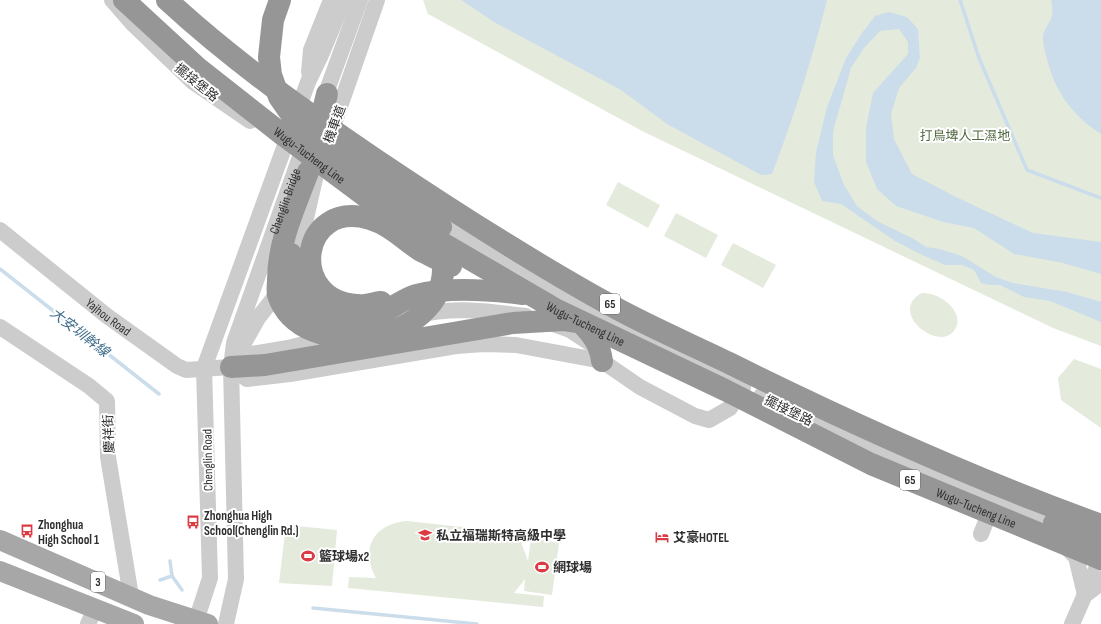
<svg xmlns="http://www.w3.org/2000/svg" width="1101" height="624" viewBox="0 0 1101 624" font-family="'Sofia Sans Condensed','Noto Sans TC',sans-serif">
<rect width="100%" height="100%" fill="#fff"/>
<!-- green -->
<g fill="#e4ebdd">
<path d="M423,0H1101V346L1053,328L642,131L428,14Z"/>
<path d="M618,182L660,205L648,228L606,205Z"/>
<path d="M676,213L718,235L706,258L664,236Z"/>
<path d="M733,243L776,265L763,288L721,265Z"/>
<path d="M922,293C939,291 969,314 953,332C935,351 888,310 922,293Z"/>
<path d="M1074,359L1101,369V428L1061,400L1058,378Z"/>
<path d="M407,521L508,532L521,542L528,561L531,538L559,543L552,595L524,591L525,579L514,593L544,596L543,607L348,588L349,577L376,578C360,549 373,524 407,521Z"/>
<path d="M286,525L337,530L332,586L279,583Z"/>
</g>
<!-- water -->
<g fill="#cbddea">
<path d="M461,0H827C812,59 794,117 772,174L761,175L667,124L621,90L494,22Z"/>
<path d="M1051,0H1101V134C1073,116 1055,92 1047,59C1045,52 1043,45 1043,38C1043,29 1050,24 1052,15C1053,11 1052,5 1051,0Z"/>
<path d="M889,12L907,17L918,29L920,58L916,68L899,88L891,114L894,139L912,174L956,197L1033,233L1101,242V274L1063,263L1014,254L974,228L943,222L896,206L877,189L866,162V128L873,93L908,54V42L899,29L880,31L864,48L851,68L833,131V155L844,185L857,206L877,221L914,239L926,247L940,249L962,256L996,277L1013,283L1067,292L1098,301L1101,302V322L1050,301L1024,297L1000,285H990L981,283L974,270L962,265H945L922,255L895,241L841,204L822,201L814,182L816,152L827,107L846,58L862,33L875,16Z"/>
</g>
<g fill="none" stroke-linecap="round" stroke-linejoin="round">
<!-- stream -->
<g stroke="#cbddea" stroke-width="3.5">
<path d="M960,0L979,58L1027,170L1101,198"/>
<path d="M0,269L159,394"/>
<path d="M170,561L172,576L182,590"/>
<path d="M160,580L172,576"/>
<path d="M313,608L477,624"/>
</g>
<!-- minor -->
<g stroke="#ccc" stroke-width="16">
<path d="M112,0L132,23L193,82L250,121"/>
<path d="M309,72L311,50L331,0"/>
<path d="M322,104L360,0"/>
<path d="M329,138L377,0"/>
<path d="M432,214L456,227L475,242"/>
<path id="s1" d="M0,230L107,316L177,366L186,370L231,367"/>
<path d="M444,235L490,253L740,386"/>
<path d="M293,264L301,240L315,179"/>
<path d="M416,316C451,306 489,311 526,316"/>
<path d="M553,324L570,330L596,347"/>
<path d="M0,327L89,386L107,401L108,457L131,596"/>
<path d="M240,350L258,318L273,299"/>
<path d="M232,366L251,354L288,348L333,337"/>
<path d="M231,367L247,379L290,374L456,346L484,344L516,345L602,361L640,387L695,416L709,420L730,408L743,388"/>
<path d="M761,396L850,439L946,482L1064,530"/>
<path d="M981,534L993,504"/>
<path d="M1064,545L1076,557L1085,595L1101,583"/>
<path d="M88,624L95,609"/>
<path d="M195,624L210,578L204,368L308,82L321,55L344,0"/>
<path id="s2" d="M226,624L236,579L231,367L234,343L306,140"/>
<path d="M1072,624L1101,558"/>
</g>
<!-- major -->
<g stroke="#a7a7a7" stroke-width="20">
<path d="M0,540L149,605L208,624"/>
<path d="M0,571L134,624"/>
</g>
<!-- highway -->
<g stroke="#969696" stroke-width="22">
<path id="s3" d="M124,0L199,69L283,135L377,205L557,310L725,390L871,464L1101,559"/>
<path d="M167,0C232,60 304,111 378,161C454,212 532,262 612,306C650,327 690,344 729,363C850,423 974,479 1101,525"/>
<path d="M280,0L273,20L269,57L271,75L279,97L302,130L441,227"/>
<path d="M317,135L327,94"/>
<path d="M308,172C295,207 278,242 278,280C278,284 277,290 278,295C301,365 446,345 443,266C443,256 440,242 435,234"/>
<path d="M291,254C291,263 290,275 294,284C310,324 348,327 383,312C394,307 405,298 416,295C447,287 491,290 523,294"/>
<path d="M381,302C373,303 364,306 357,305C287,301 299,198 370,219C390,225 404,240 421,251C431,256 442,261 451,266"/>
<path d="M581,323C593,335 600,345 602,361"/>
<path d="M231,367L265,365L513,323L563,320L576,322"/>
<path d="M1054,523L1101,543"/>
</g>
</g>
<!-- icons -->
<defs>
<g id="bus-bare" transform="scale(1.08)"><path d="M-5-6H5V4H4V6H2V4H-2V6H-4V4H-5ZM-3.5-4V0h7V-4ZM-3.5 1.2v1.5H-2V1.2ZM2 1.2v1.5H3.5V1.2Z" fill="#db3c44" stroke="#fff" stroke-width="2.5" paint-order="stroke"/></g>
<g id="school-bare" transform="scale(1.08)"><path d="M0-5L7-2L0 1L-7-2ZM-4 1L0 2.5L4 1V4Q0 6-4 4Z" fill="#db3c44" stroke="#fff" stroke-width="2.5" paint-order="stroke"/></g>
<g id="hotel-bare" transform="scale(1.08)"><path d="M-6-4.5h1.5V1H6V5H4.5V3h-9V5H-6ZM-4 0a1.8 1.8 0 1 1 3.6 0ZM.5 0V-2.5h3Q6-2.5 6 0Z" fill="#db3c44" stroke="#fff" stroke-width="2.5" paint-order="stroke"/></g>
<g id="stadium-bare" transform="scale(1.08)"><path d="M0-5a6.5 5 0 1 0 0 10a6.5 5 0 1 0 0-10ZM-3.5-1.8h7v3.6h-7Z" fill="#db3c44" stroke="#fff" stroke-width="2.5" paint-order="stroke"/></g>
</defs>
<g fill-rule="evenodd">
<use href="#bus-bare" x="193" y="522"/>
<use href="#bus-bare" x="27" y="531"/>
<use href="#school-bare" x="425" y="535"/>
<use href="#hotel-bare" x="662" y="537"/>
<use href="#stadium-bare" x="308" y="556"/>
<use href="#stadium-bare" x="542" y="567"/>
</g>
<g text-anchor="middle" stroke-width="4" stroke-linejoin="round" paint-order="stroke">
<!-- shield labels -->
<g fill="#fff" stroke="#6d6d6d" stroke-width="1">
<rect x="600" y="294" width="20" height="20" rx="3"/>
<rect x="900" y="470" width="20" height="20" rx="3"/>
<rect x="91" y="572" width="14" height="20" rx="3"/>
</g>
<g font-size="12" font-weight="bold" fill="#2f2f2f">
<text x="610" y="308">65</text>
<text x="910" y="484">65</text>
<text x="98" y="586">3</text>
</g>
<!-- street labels -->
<g font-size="13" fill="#2f2f2f" stroke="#fff">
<text transform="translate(197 82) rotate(39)" y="5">擺接堡路</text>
<text transform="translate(334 124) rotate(-70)" y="5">機車道</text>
<text dy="5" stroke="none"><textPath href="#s3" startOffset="242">Wugu-Tucheng Line</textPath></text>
<text dy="5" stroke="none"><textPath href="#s2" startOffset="433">Chenglin Bridge</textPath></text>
<text dy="5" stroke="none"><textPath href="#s1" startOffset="139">Yajhou Road</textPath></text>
<text dy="5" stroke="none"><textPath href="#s3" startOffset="566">Wugu-Tucheng Line</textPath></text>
<text transform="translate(789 410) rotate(26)" y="5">擺接堡路</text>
<text transform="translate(108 434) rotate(-92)" y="5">慶祥街</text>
<text transform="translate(207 460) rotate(-91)" y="5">Chenglin Road</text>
<text dy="5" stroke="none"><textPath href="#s3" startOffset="998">Wugu-Tucheng Line</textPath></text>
</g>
<!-- park labels -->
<g font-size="13" fill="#51683f" stroke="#fff">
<text x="965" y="140">打鳥埤人工濕地</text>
</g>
<!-- poi labels -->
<g font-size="13" font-weight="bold" fill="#2f2f2f" stroke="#fff" text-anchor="start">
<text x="204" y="520">Zhonghua High<tspan x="204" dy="15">School(Chenglin Rd.)</tspan></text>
<text x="38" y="529">Zhonghua<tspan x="38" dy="15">High School 1</tspan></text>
<text x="436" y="540">私立福瑞斯特高級中學</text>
<text x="673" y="542">艾豪HOTEL</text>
<text x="319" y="561">籃球場x2</text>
<text x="553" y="572">網球場</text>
</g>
<!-- water labels -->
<g font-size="14" font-style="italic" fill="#416e8c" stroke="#fff">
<text transform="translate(80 332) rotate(38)" y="5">大安圳幹線</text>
</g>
</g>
</svg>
